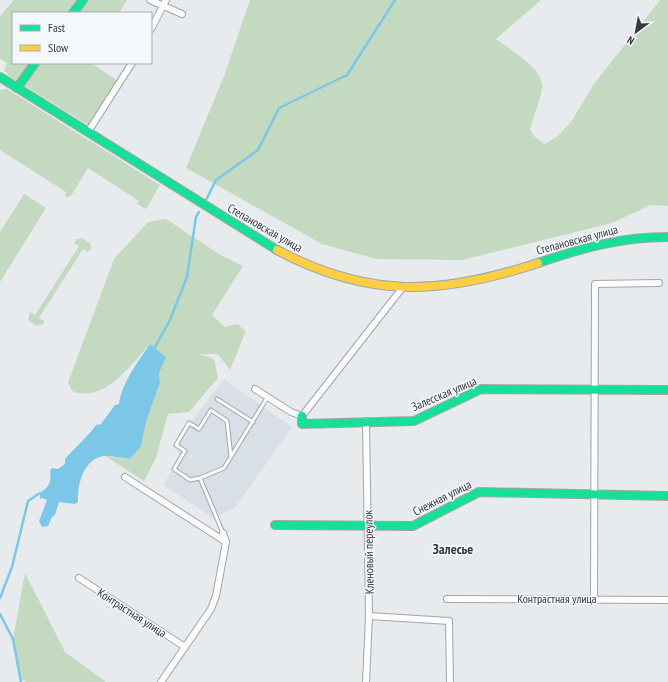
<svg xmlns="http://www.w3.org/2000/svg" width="668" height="682" viewBox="0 0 668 682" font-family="'PT Sans Narrow',sans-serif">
<rect width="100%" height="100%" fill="#e8ebee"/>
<!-- built -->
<path fill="#d8dfe6" d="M224,379L292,427L235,508L213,518L163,485L180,457L176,445L190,423Z"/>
<!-- green -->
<g fill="#c4dac0">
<path d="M14,0H127L119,13H13V63H91L118,81L93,125H88L9,76L4,70L7,63L0,59V16Z"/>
<path d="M250,0H541L496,39C509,49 545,69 542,88C540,102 533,117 530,130L535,137L545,144L558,136L571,122L594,84L660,0H668V206L651,205L612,223L462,260L376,259L322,244L186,168L224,76Z"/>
<path d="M7,89L160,185L146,209L137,204L139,201L88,168L71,196L67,198L65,195L66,192L0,150V90Z"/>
<path d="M24,194L46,208L0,282V232Z"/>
<path d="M166,219L219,254L243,266L212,315L225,327L237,324L246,331L230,370L218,354H199L214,359L218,378L189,412L168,414L156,458L144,481L105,456L130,459L141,446L146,422L160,383L159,373L150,344C131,364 105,404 72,391L68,382L114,259L148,222Z"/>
<path d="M81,238L90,243L91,248L88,252L83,249L39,318L44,321L43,324L37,326L28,320L30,312L35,315L79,246L74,243L77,239Z"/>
<path d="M25,573L65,652L106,682H27L21,679L13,639Z"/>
</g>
<!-- water -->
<path fill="#7cc6e8" d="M150,344L166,357L159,373L160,383L146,422L141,446L130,459C122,458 113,456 105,456C84,457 77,485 78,502L75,504L59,502L55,515L52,517L48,526L42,527L39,521L47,500L42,498L40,499V493C49,487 52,481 50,471L52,468L58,469L65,464V459C75,447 87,438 96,425L101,424L115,405L119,404C122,382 138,362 150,344Z"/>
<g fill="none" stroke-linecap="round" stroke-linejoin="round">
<!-- stream -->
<g stroke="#7cc6e8" stroke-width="2.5">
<path d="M206,200L216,180L258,150L279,108L347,75L395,0"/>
<path d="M155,347L170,320L187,277L196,217L199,212"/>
<path d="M0,598L12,567L28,501L40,493"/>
<path d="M0,614L13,639L21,682"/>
</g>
<!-- lane casing -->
<g stroke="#a3a5a8" stroke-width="5">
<g id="lane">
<path d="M217,399L253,422"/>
<path d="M231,457L227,421L211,410L199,429L189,423L176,445L185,451L174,469L190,480L200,478L224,468L267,398"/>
<path d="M200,478L223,533"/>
</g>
</g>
<!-- street casing -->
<g stroke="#a3a5a8" stroke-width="8">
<g id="street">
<path d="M150,0L182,14"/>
<path d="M151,29L166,0"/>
<path d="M88,132L132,63"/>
<path d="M255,389L291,412L302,416L403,287"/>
<path d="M366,421L369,616L366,682"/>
<path d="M125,477L226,542"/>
<path d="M79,578L185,647"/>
<path d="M594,598L595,284L659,283"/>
<path d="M447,599L668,600"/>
<path d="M369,616L449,621L450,682"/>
<path d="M161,682L211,609L216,596L226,542L223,533"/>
</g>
</g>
<!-- fast casing -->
<g stroke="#a3a5a8" stroke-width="10">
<g id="fast">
<path d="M73,13L83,0"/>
<path d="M0,77L277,250"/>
<path d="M17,88L35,63"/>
<path d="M538,263C582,248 621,237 668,237"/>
<path d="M302,416V424L414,421L481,389L668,390"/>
<path d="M275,525L413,526L479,492L668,496"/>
</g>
</g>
<!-- slow casing -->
<g stroke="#a3a5a8" stroke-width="10">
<path id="slow" d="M277,250C369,299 441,295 538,263"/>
</g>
<!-- lane -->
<use href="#lane" stroke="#fcfcfc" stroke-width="3"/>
<!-- street -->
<use href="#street" stroke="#fcfcfc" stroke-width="6"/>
<!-- fast -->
<use href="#fast" stroke="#16e098" stroke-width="8"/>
<!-- slow -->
<use href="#slow" stroke="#ffcf43" stroke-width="8"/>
</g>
<g text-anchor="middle" stroke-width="3" stroke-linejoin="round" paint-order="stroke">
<!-- street labels -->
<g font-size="12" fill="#38393b" stroke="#f4f8fd">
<text transform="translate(265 228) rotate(30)" y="4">Степановская улица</text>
<text transform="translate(577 240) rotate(-15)" y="4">Степановская улица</text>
<text transform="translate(444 394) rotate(-23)" y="4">Залесская улица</text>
<text transform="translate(442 498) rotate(-27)" y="4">Снежная улица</text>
<text transform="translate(369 552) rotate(-91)" y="4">Кленовый переулок</text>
<text x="557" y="603">Контрастная улица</text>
<text transform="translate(132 613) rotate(33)" y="4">Контрастная улица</text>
</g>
<!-- quarter labels -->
<g font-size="14" font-weight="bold" fill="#38393b" stroke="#f4f8fd">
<text x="453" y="554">Залесье</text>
</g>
</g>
<!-- legend -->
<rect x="12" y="12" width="140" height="52" fill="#f4f8fd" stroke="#a9acaf"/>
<rect x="20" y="25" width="20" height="6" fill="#16e098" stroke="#a9acaf"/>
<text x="48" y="32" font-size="12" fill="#38393b">Fast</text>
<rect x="20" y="45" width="20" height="6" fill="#ffcf43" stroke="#a9acaf"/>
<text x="48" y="52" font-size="12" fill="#38393b">Slow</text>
<!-- north arrow -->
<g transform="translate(636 32) rotate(212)" stroke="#f4f8fd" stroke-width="3" paint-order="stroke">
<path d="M0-3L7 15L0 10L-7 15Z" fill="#38393b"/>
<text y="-6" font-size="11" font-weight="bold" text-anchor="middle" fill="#38393b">N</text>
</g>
</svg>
